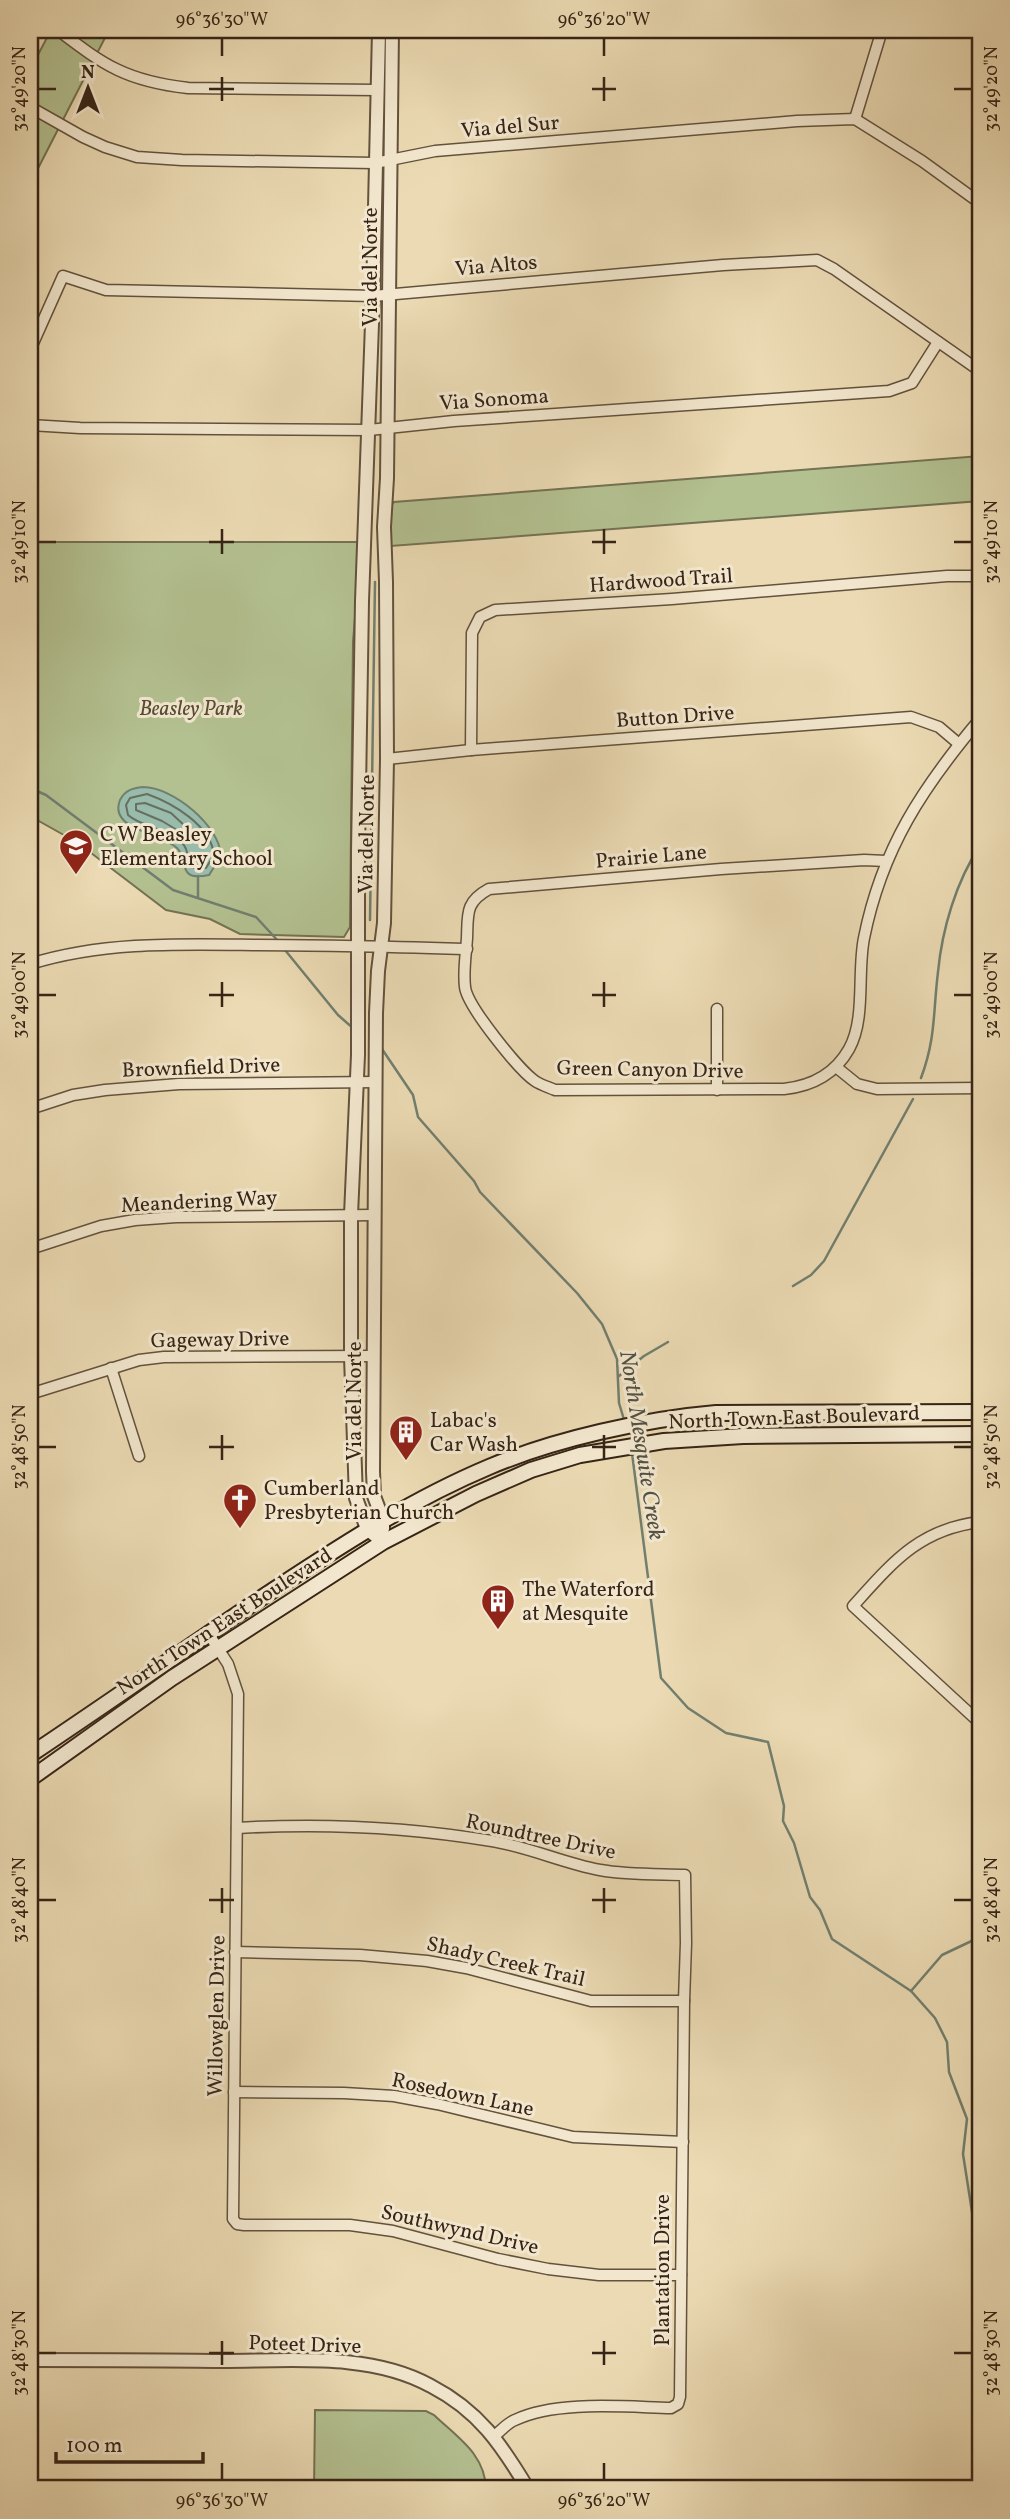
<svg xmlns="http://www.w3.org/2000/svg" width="1010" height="2519" viewBox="0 0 1010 2519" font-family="Vollkorn,serif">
<rect width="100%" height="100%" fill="#ebdab3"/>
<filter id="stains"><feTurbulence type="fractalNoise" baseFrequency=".00286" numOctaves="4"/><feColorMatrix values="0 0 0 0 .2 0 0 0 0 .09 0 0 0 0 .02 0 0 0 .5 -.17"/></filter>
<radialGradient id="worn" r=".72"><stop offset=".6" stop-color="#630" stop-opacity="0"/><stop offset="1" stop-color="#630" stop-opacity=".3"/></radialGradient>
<!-- green -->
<g fill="#b3c090" stroke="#747253" stroke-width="2">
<path d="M51,30H109L30,184V70Z"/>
<path d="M980,456V501L391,546L390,507L394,502Z"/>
<path d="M30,542H359V568L353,642L350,927L344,937L240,934L210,919L166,910L78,843L30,816Z"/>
<path d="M315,2410L426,2411L434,2415C458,2438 485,2454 486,2489H314Z"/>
</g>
<!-- water -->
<path fill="#98bbab" stroke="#717f6f" stroke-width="2" d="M143,787C173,787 220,826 221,856L209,875C176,882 189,860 177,848C162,833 108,830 120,800C125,790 133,788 143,787Z"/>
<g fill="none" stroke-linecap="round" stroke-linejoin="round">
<!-- shore -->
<g stroke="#677060" stroke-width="2">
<path d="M147,794C172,803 211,825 214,855L206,868H195L191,866C188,860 188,855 186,849C179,831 142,828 128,815L126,805L130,798Z"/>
<path d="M145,803L171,813L186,827V831L182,833L162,821L136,810V804Z"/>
</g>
<!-- stream -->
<g stroke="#717f6f" stroke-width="2.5">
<path d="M30,788L46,795L173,890L256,917L279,942"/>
<path d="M198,897V876"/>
<path d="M370,920L375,582"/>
<path d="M285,950L338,1015L354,1029"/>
<path d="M380,1046L413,1095L418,1117L474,1181L480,1192L577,1293L602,1324L617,1359L619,1403L625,1423"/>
<path d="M921,1078C936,1038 933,1012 938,972C942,930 956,881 980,846"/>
<path d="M793,1286L811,1275L824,1261L913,1099"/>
<path d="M619,1376L644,1356L668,1342"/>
<path d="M632,1453L661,1678L688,1708L726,1733L768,1742L784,1806L783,1821L794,1843L810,1897L820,1910L832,1939L911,1991L935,2018L947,2042L949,2072L967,2119L963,2154L975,2231L980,2238"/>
<path d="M911,1991L942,1955L980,1937"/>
</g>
<!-- minor casing -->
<g stroke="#63523d" stroke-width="13">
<g id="minor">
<path d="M58,30C105,66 127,81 188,88L377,90"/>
<path d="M30,107L83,137L105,147L137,157L182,160L375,163L435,151L797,121L855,119L922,161L980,203"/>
<path d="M855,119L882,30"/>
<path d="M30,350L63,276L106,290L373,296L723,265L817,260L834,269L980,371"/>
<path d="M30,425L80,428L369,430L454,421L889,391L912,383L938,342"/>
<path d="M471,750L472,633L480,617L495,610L672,599L947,576H980"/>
<path d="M387,759L471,750L911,717L939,727L959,744"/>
<path d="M886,861L864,860L721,869L489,889C465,902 468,914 467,938C466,954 463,971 465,987C467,1006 519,1070 535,1081C541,1085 548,1087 555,1090L784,1089C812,1086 835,1074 849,1049C866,1019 857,972 864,938C882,848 923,787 980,719"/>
<path d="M30,964C104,941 181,944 258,945C328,945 397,947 467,949"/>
<path d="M717,1009V1090"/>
<path d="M836,1067L857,1084L877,1089L980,1088"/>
<path d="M30,1109L73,1095L105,1090L179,1084L376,1082"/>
<path d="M30,1249L101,1226L135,1220L176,1217L374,1215"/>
<path d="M111,1368L139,1456"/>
<path d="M30,1394L139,1360L164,1357L374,1356"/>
<path d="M980,1522C919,1529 892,1563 853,1606L980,1723"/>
<path d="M208,1633L228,1664L238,1694L233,2219L237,2224L244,2225H350L393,2231L498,2259L548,2269L599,2275H681"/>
<path d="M237,1828C322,1823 408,1827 492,1841C529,1847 563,1863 600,1870C628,1875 657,1874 685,1875L686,1943L684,2001L680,2397L678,2404L671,2408C626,2407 556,2400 515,2420C507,2423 501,2431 494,2436"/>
<path d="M235,1952L360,1955L427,1961L466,1968L591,2001H684"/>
<path d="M234,2092L344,2093L394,2096L437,2104L573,2137L683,2142"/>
</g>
</g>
<!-- tertiary casing -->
<g stroke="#63523d" stroke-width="16">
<g id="tertiary">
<path d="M379,30L373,296L362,601L358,853V1055L351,1215V1357L356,1498L367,1529L383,1542"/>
<path d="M383,1529V1520L374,1496L373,1471L376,1013L378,971L384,923L387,759L386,582L384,527L387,478L392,30"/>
<path d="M30,2360C94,2360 158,2360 222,2361C290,2361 370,2352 431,2386C479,2411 501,2444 528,2489"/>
</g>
</g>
<!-- secondary casing -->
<g stroke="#362416" stroke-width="18">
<g id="secondary">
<path d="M30,1755C114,1699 196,1641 281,1585C348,1541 415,1498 489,1467C555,1439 645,1419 716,1413L980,1412"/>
<path d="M30,1779L172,1678L383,1542L476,1494L531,1470L580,1455L664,1441L743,1436L980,1434"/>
</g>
</g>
<!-- minor -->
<use href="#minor" stroke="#f2e7ce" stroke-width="10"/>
<!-- tertiary -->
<use href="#tertiary" stroke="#f2e7ce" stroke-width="12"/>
<!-- secondary -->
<use href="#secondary" stroke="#f2e7ce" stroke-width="14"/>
</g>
<!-- ticks -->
<path fill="none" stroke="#362416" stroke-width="2.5" d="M222,38V56M604,38V56M222,77V101M604,77V101M38,89H56M209,89H234M592,89H616M954,89H972M222,529V554M604,529V554M38,542H56M209,542H234M592,542H616M954,542H972M222,982V1007M604,982V1007M38,995H56M209,995H234M592,995H616M954,995H972M222,1435V1460M604,1435V1460M38,1447H56M209,1447H234M592,1447H616M954,1447H972M222,1888V1913M604,1888V1913M38,1900H56M209,1900H234M592,1900H616M954,1900H972M222,2341V2365M604,2341V2365M38,2353H56M209,2353H234M592,2353H616M954,2353H972M222,2463V2480M604,2463V2480"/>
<!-- icons -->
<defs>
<g id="school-pin" transform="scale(1.75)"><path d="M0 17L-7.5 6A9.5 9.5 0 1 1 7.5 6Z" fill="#8f2418" stroke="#f2e7ce"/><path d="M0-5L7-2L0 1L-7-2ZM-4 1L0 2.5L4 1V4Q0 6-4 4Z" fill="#fff"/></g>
<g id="building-pin" transform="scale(1.75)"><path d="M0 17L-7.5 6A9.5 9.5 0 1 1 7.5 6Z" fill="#8f2418" stroke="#f2e7ce"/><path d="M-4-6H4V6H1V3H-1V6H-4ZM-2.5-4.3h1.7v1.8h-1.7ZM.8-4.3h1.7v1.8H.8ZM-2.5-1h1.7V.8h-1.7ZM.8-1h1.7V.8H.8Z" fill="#fff"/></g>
<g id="church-pin" transform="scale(1.75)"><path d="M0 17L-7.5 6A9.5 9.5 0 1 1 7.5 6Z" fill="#8f2418" stroke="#f2e7ce"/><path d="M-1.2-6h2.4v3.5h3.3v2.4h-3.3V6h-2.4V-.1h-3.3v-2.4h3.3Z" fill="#fff"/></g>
</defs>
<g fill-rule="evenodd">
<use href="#school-pin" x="76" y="846"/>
<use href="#building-pin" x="406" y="1432"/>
<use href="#church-pin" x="240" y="1500"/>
<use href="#building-pin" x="498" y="1601"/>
</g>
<g text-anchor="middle" stroke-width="6" stroke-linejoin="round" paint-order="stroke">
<!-- street labels -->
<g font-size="21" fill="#362416" stroke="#f2e7ce">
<text transform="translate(510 126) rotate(-5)" y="7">Via del Sur</text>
<text transform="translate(496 265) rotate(-5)" y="7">Via Altos</text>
<text transform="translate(370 267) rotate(-90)" y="7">Via del Norte</text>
<text transform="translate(494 399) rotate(-4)" y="7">Via Sonoma</text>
<text transform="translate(661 580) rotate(-4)" y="7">Hardwood Trail</text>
<text transform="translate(675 716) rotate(-4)" y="7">Button Drive</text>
<text transform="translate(366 834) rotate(-89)" y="7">Via del Norte</text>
<text transform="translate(651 856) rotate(-5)" y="7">Prairie Lane</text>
<text transform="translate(201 1067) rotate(-2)" y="7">Brownfield Drive</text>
<text transform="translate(650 1069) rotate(1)" y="7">Green Canyon Drive</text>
<text transform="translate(199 1201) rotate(-3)" y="7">Meandering Way</text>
<text transform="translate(220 1339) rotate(-1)" y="7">Gageway Drive</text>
<text transform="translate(354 1401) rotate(-90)" y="7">Via del Norte</text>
<text transform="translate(794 1417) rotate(-2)" y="7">North Town East Boulevard</text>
<text transform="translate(224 1621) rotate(-33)" y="7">North Town East Boulevard</text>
<text transform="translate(541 1836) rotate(12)" y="7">Roundtree Drive</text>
<text transform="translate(506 1961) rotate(13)" y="7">Shady Creek Trail</text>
<text transform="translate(216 2016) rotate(-89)" y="7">Willowglen Drive</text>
<text transform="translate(463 2094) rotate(12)" y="7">Rosedown Lane</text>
<text transform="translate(460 2229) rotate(13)" y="7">Southwynd Drive</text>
<text transform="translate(662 2270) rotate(-90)" y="7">Plantation Drive</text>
<text transform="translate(305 2344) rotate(2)" y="7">Poteet Drive</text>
</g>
<!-- park labels -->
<g font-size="21" font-style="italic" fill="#554b34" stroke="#f2e7ce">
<text x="191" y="715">Beasley Park</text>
</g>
<!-- poi labels -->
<g font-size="21" fill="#362416" stroke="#f2e7ce" text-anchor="start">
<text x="100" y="841">C W Beasley<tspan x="100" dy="24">Elementary School</tspan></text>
<text x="430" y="1427">Labac's<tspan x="430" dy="24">Car Wash</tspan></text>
<text x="264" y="1495">Cumberland<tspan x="264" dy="24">Presbyterian Church</tspan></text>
<text x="522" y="1596">The Waterford<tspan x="522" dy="24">at Mesquite</tspan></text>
</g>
<!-- water labels -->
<g font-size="23" font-style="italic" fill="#535143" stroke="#f2e7ce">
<text transform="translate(643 1445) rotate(81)" y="8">North Mesquite Creek</text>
</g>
</g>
<!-- margin -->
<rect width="1010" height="2519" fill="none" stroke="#ebdab3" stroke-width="77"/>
<!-- north arrow -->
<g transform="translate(88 88)" stroke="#f2e7ce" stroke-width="5" paint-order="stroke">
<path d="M0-5L12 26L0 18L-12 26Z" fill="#362416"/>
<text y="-10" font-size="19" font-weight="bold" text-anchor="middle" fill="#362416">N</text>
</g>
<!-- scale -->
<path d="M56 2452v10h147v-10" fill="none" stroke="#362416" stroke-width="3.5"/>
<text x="66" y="2452" font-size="21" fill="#362416" stroke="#f2e7ce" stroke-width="5" paint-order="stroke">100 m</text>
<rect x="38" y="38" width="934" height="2442" fill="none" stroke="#362416" stroke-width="2.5"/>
<g font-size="18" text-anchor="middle" fill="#362416">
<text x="222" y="25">96°36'30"W</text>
<text x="604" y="25">96°36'20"W</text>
<text transform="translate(19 89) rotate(-90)" y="6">32°49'20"N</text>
<text transform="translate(991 89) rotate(-90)" y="6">32°49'20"N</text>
<text transform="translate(19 542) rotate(-90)" y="6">32°49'10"N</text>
<text transform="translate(991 542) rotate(-90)" y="6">32°49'10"N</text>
<text transform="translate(19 995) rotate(-90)" y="6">32°49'00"N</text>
<text transform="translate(991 995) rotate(-90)" y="6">32°49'00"N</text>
<text transform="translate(19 1447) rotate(-90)" y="6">32°48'50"N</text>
<text transform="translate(991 1447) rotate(-90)" y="6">32°48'50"N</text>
<text transform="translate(19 1900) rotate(-90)" y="6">32°48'40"N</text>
<text transform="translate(991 1900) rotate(-90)" y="6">32°48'40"N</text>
<text transform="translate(19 2353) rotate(-90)" y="6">32°48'30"N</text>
<text transform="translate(991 2353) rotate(-90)" y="6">32°48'30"N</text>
<text x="222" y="2506">96°36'30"W</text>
<text x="604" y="2506">96°36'20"W</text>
</g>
<rect width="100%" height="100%" filter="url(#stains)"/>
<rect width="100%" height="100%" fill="url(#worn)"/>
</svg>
